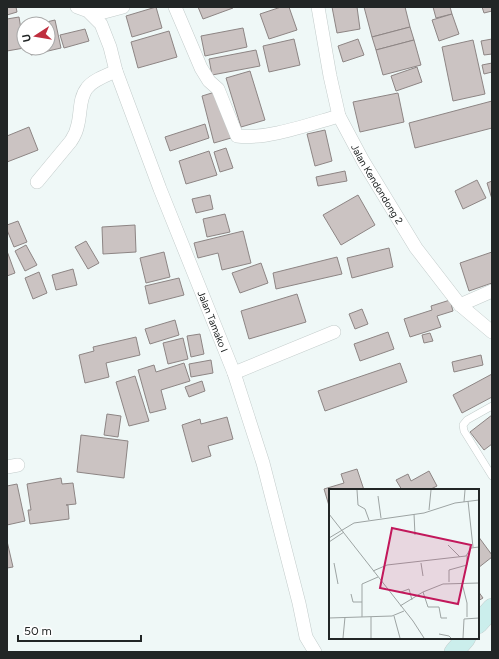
<svg xmlns="http://www.w3.org/2000/svg" width="499" height="659" viewBox="0 0 499 659" font-family="Figtree,sans-serif">
<rect width="100%" height="100%" fill="#eff8f7"/>
<!-- building -->
<g fill="#cbc3c2" stroke="#8d8584">
<path d="M7,7H16L17,12L7,15Z"/>
<path d="M156,7L162,28L132,37L126,16Z"/>
<path d="M198,7H233V8L203,19Z"/>
<path d="M281,7H289L297,30L269,39L260,14Z"/>
<path d="M332,7H357L360,29L337,33Z"/>
<path d="M364,7H405L410,27L372,37Z"/>
<path d="M433,7H450L452,14L436,18Z"/>
<path d="M482,7H492V11L484,13Z"/>
<path d="M452,14L459,34L439,41L432,20Z"/>
<path d="M19,17L24,48L7,51V19Z"/>
<path d="M55,20L61,48L31,55L30,48H48V24H38Z"/>
<path d="M410,27L414,40L376,50L372,37Z"/>
<path d="M243,28L247,47L205,56L201,36Z"/>
<path d="M85,29L89,41L64,48L60,35Z"/>
<path d="M169,31L177,57L138,68L131,42Z"/>
<path d="M294,39L300,65L269,72L263,46Z"/>
<path d="M358,39L364,55L343,62L338,46Z"/>
<path d="M492,39V54L484,55L481,41Z"/>
<path d="M414,40L421,65L383,75L376,50Z"/>
<path d="M473,40L485,94L453,101L442,47Z"/>
<path d="M256,50L260,66L212,75L209,59Z"/>
<path d="M492,63V72L484,74L482,65Z"/>
<path d="M417,67L422,82L396,91L391,76Z"/>
<path d="M250,71L265,120L241,127L226,78Z"/>
<path d="M215,92L231,138L214,143L202,96Z"/>
<path d="M398,93L404,122L360,132L353,102Z"/>
<path d="M492,101V128L415,148L409,123Z"/>
<path d="M205,124L209,138L170,151L165,137Z"/>
<path d="M29,127L38,150L7,162V136Z"/>
<path d="M325,130L332,161L315,166L307,134Z"/>
<path d="M226,148L233,168L220,172L214,152Z"/>
<path d="M209,151L217,175L186,184L179,161Z"/>
<path d="M345,171L347,181L318,186L316,177Z"/>
<path d="M477,180L486,198L463,209L455,191Z"/>
<path d="M492,181V199L487,183Z"/>
<path d="M210,195L213,209L196,213L192,199Z"/>
<path d="M358,195L375,225L341,245L323,215Z"/>
<path d="M225,214L230,232L207,237L203,219Z"/>
<path d="M18,221L27,242L14,247L7,230V225Z"/>
<path d="M135,225L136,252L103,254L102,227Z"/>
<path d="M243,231L251,263L222,270L218,253L198,258L194,243Z"/>
<path d="M86,241L99,263L88,269L75,247Z"/>
<path d="M26,245L37,265L25,271L15,251Z"/>
<path d="M389,248L393,267L352,278L347,258Z"/>
<path d="M7,251L15,273L7,276Z"/>
<path d="M164,252L170,277L146,283L140,258Z"/>
<path d="M492,252V283L469,291L460,263Z"/>
<path d="M337,257L342,274L276,289L273,273Z"/>
<path d="M261,263L268,283L240,293L232,273Z"/>
<path d="M73,269L77,285L56,290L52,275Z"/>
<path d="M39,272L47,293L33,299L25,278Z"/>
<path d="M179,278L184,295L149,304L145,286Z"/>
<path d="M297,294L306,322L249,339L241,311Z"/>
<path d="M450,300L453,311L437,316L441,327L410,337L404,319L432,310L431,306Z"/>
<path d="M362,309L368,324L355,329L349,314Z"/>
<path d="M175,320L179,335L150,344L145,329Z"/>
<path d="M388,332L394,349L360,361L354,344Z"/>
<path d="M430,333L433,341L424,343L422,335Z"/>
<path d="M200,334L204,354L191,357L187,336Z"/>
<path d="M136,337L140,355L106,363L109,377L85,383L79,355L94,351L93,347Z"/>
<path d="M183,338L188,359L168,364L163,343Z"/>
<path d="M481,355L483,365L454,372L452,362Z"/>
<path d="M211,360L213,373L191,377L189,364Z"/>
<path d="M184,363L190,381L161,390L166,409L150,413L138,370L154,365L156,372Z"/>
<path d="M400,363L407,382L325,411L318,391Z"/>
<path d="M492,374V397L462,413L453,395Z"/>
<path d="M135,376L149,421L129,426L116,382Z"/>
<path d="M202,381L205,391L189,397L185,387Z"/>
<path d="M107,414L121,416L118,437L104,435Z"/>
<path d="M492,415V444L484,450L470,432Z"/>
<path d="M227,417L233,439L208,446L211,456L192,462L182,425L200,419L201,424Z"/>
<path d="M81,435L128,441L124,478L77,472Z"/>
<path d="M357,469L364,490H330V509L324,489L344,483L341,474Z"/>
<path d="M429,471L437,486L429,490H402L396,480L408,474L411,481Z"/>
<path d="M61,478L62,484L73,483L76,504L66,505H68L69,519L30,524L28,510H31L27,484Z"/>
<path d="M17,484L25,521L7,525V486Z"/>
<path d="M478,536L492,555V557L478,568Z"/>
<path d="M7,541L13,567L7,568Z"/>
<path d="M478,591L483,598L478,601Z"/>
</g>
<g fill="none" stroke-linecap="round" stroke-linejoin="round">
<!-- lane casing -->
<g stroke="#c3cccb" stroke-width="8">
<path id="lane" d="M492,406L467,420L463,425L464,431L492,476"/>
</g>
<!-- street casing -->
<g stroke="#c3cccb" stroke-width="14">
<g id="street">
<path id="s1" d="M77,7L88,11L101,24L110,47L116,71L160,189L234,373L263,463L299,603L306,637L315,652"/>
<path d="M175,7L201,68L209,81L218,89L237,136C266,140 310,124 339,116"/>
<path id="s2" d="M318,7L330,76L339,116L363,161L416,248L460,305L492,332"/>
<path d="M93,15L123,7"/>
<path d="M37,182L71,141C75,135 77,130 78,124C81,112 79,98 87,88C93,80 107,75 116,71"/>
<path d="M460,305L492,291"/>
<path d="M234,373L334,332"/>
<path d="M7,467L18,465"/>
</g>
</g>
<!-- secondary casing -->
<g stroke="#c3cccb" stroke-width="20">
<g id="secondary">
<path d="M478,624L492,608"/>
<path d="M454,652L466,638"/>
</g>
</g>
<!-- lane -->
<use href="#lane" stroke="#fff" stroke-width="7"/>
<!-- street -->
<use href="#street" stroke="#fff" stroke-width="13"/>
<!-- secondary -->
<use href="#secondary" stroke="#cbeeec" stroke-width="19"/>
</g>
<g text-anchor="middle" stroke-width="4" stroke-linejoin="round" paint-order="stroke">
<!-- street labels -->
<g font-size="10" fill="#222626" stroke="#fff">
<text dy="4" stroke="none"><textPath href="#s2" startOffset="189">Jalan Kendondong 2</textPath></text>
<text dy="4" stroke="none"><textPath href="#s1" startOffset="348">Jalan Tamako I</textPath></text>
</g>
</g>
<!-- overview -->
<g transform="translate(329 489)">
<rect width="150" height="150" fill="#eff8f7"/>
<path fill="none" stroke="#9da4a3" stroke-width="1" d="M28,1L29,16L36,20L40,31M49,7L52,29M139,12L144,58M135,13L136,1M100,21L102,1M0,25L84,132L95,149M85,25L86,46M0,49L25,34L95,24L126,14L150,11M0,53L15,43M119,56L131,68M5,74L9,95M92,74L94,87M44,82L58,76L137,67L142,59L150,58M120,93V81L138,76V67M133,94L138,114V128M72,103L80,100L83,111M94,103L99,118H110L112,129H118M22,105L24,113H33M71,117L94,103L114,95L150,94M65,127L71,149M33,128V95L49,88M42,128V149M0,129L63,127L75,122M110,145L120,147L122,149M14,149L16,128M134,149L135,130L150,129"/>
<path fill="#c2185b" fill-opacity="0.15" stroke="#c2185b" stroke-width="2" d="M63,39L142,56L129,115L51,99Z"/>
<rect width="150" height="150" fill="none" stroke="#222626" stroke-width="2"/>
</g>
<!-- border -->
<rect width="499" height="659" fill="none" stroke="#222626" stroke-width="16"/>
<!-- north arrow -->
<g transform="translate(36 36) rotate(258)"><circle r="19" fill="#ffffff" stroke="#a7a8a8"/>
<path d="M0-3L7 15L0 10L-7 15Z" fill="#bf2e3e"/>
<text y="-6" font-size="11" font-weight="bold" text-anchor="middle" fill="#222626">U</text>
</g>
<!-- scale -->
<path d="M18 635v6h123v-6" fill="none" stroke="#222626" stroke-width="2"/>
<text x="24" y="635" font-size="12" fill="#222626" stroke="#ffffff" stroke-width="3" paint-order="stroke">50 m</text>
</svg>
